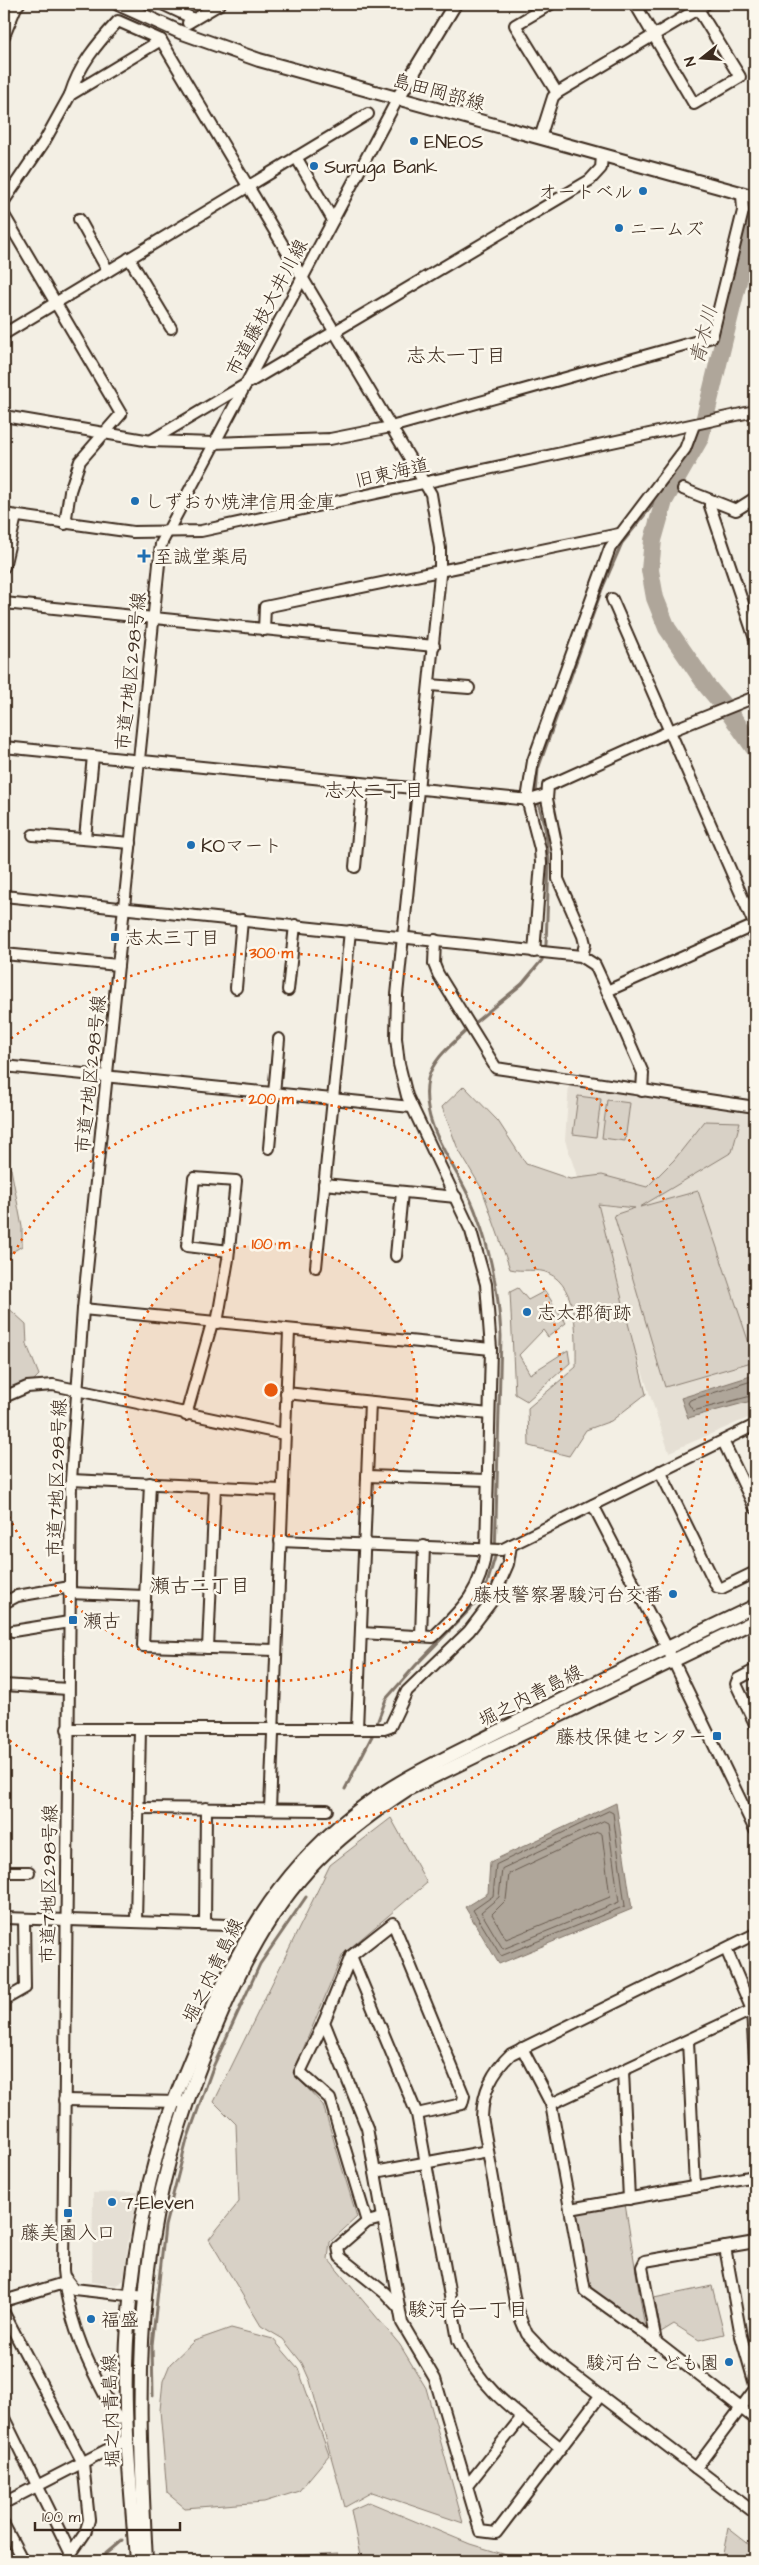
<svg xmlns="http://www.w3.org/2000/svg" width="759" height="2565" viewBox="0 0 759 2565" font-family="'Architects Daughter','Klee One',sans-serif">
<rect width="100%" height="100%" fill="#f3efe4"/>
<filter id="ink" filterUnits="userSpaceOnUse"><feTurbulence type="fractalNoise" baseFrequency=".02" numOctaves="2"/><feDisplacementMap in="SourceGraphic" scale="10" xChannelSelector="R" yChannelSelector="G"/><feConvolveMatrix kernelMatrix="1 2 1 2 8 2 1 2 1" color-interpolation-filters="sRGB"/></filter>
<g filter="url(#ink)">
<!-- built -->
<g fill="#e5dfd4">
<path d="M569,1084L755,1115V1415L669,1452L565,1140Z"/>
<path d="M139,2192L128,2242L124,2280L116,2285L92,2282L93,2193Z"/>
</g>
<!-- green -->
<g fill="#d8d1c6" stroke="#8a7e72">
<path d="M464,1086L498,1121L526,1164L570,1179L602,1175L647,1187L674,1160L705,1121L740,1122L732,1152L640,1207L698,1191L755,1361L665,1387L614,1215L635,1208L598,1204L646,1394L611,1421L586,1430L569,1456L529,1446L528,1408L576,1367C576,1338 579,1287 548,1273C538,1268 522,1272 510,1269L482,1189L458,1149L442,1107Z"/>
<path d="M578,1096L601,1099L596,1137L573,1134Z"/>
<path d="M607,1100L630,1103L625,1141L602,1138Z"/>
<path d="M4,1163L11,1169L22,1227V1246L4,1257Z"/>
<path d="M518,1288L528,1300L545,1291L566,1323L548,1337L543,1330L519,1355L530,1374L568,1350L570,1363L527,1401L515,1394L510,1292Z"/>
<path d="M4,1304L26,1324L27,1345L39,1375L33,1381L4,1391Z"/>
<path d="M391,1818L427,1883L343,1954L293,2073L323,2105L357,2217L330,2242L328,2259L400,2345L426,2388L463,2523L372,2492L345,2507L310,2381L302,2363L283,2339L261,2326L209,2239L239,2202L236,2124L214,2102L330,1865Z"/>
<path d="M625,2204L645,2328L589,2289L576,2212Z"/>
<path d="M712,2286L724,2334L699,2340L674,2324L661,2332L654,2298Z"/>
<path d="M231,2328L273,2339L298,2368L329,2455L299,2491L264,2502L185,2508L167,2493L160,2410L163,2381L170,2364L194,2341Z"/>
<path d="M369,2502L470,2544L526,2561H361L351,2510Z"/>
<path d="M728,2528L755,2549V2561L722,2559Z"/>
<path d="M338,2553L339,2561H225Z"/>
</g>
<!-- water -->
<g fill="#afa69a" stroke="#817468">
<path d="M754,1375L755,1400L688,1418L681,1398Z"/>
<path d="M616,1803L632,1909L499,1964L465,1907L488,1893L490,1862Z"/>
</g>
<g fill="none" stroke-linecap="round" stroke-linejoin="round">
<!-- shore -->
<g stroke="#695c50" stroke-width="1">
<path d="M755,1380L690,1400L688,1403L693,1411L755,1395"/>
<path d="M609,1811L613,1813L625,1906L501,1956L473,1910L493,1896L496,1865Z"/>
<path d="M604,1821L608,1823L619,1902L503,1949L481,1912L499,1897L502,1869Z"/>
<path d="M598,1832L602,1834L610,1897L506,1939L492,1914L506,1900L509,1874Z"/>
</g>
<!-- stream -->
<g stroke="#817468" stroke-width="3">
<path d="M749,241L755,254"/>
<path d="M473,1024L522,984L542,960L546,944L549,862L546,832L536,794L538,769L602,589L622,543L685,465"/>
<path d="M376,1726L386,1699L416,1665L478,1601L487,1584L495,1557L501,1336C499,1294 491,1253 476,1213C461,1170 418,1127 428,1079C433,1058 454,1043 468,1029"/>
<path d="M345,1789L374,1732"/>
<path d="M153,2396L152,2345L165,2226L187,2140L213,2067L260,1964L306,1897"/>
<path d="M102,2561L103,2556L122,2540"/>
</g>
<!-- river -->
<path stroke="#afa69a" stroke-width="18" d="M755,212L700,438L664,501L653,540L650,570L655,598L667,628L707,686L728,711L755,749"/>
<!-- minor casing -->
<g stroke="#3b2a1e" stroke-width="14">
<g id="minor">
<path d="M162,4L194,19"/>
<path d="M551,4L515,25L557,93"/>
<path d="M635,4L694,104L740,77L698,9"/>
<path d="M188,23L220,4"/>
<path d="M4,36L16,7L19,4"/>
<path d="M70,95C79,65 97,44 118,21L161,40L431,494L440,548V575L397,995L396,1038L399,1064L407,1096L471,1231L486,1284L491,1349L486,1549C481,1592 463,1608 433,1637L361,1633"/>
<path d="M540,138L553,97L557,93L706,4"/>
<path d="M296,157L333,220"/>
<path d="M4,201L44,142L70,95L161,40"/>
<path d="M4,215L121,414L80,461L70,491L65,524"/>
<path d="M79,219L108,271"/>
<path d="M129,258L171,328"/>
<path d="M4,334L368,114"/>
<path d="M4,416L151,441L214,443L330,439L391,427L712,337L743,211L742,194"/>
<path d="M152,440L590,180L601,168L602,156"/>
<path d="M683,489L736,510L755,498"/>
<path d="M710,500V506L755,639"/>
<path d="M4,514L133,532L201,531L755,411"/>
<path d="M4,567L16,516"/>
<path d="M612,599L755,926"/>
<path d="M4,603L434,646"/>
<path d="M264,630L265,607L619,534"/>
<path d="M430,685L469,688"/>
<path d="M4,747L530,800L546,795"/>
<path d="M33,835L131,843"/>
<path d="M85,838L93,756"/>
<path d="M355,867L363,784"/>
<path d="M4,896L581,956L595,965L607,991L643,1073L642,1091"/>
<path d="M435,940L434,964L438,974L496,1068L755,1107"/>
<path d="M534,952L541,863L540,849L527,799L533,761L610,548L685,449L694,425"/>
<path d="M4,954L118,965"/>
<path d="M582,956L585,944L583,936L558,879V853L547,799L548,786L670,731L755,697"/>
<path d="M236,988L242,920"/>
<path d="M288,990L295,925"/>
<path d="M607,991L755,925"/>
<path d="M4,1066L411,1107"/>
<path d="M269,1148L279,1039"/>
<path d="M324,1184L456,1197"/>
<path d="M396,1256L402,1192"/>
<path d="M316,1267L350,931"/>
<path d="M83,1309L491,1349"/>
<path d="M217,1323L228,1259L236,1181L194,1178L187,1246L229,1251"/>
<path d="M286,1393L489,1414"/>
<path d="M4,1397L27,1387L53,1385L284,1434"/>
<path d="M186,1415L212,1323"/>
<path d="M723,1441L755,1508"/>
<path d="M660,1471L717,1587L722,1588L755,1572"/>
<path d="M367,1476L487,1480"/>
<path d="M71,1480L282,1490"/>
<path d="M150,1483L143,1646L276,1650"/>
<path d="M593,1505L667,1648L755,1830"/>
<path d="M280,1541L501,1550L755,1425"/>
<path d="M69,1593L145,1596"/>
<path d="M4,1603L17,1596L70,1587"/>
<path d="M13,1631L69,1622"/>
<path d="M421,1636L424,1546"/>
<path d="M208,1648L215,1487"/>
<path d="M755,1670L738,1679L736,1684L755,1724"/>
<path d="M4,1685L68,1689"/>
<path d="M67,1729H384L390,1727L407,1691L469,1631L492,1601L508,1564L511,1545"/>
<path d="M357,1729L370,1402"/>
<path d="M138,1808L327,1810"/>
<path d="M270,1809L289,1331"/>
<path d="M4,1872H29"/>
<path d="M4,1918L229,1925"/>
<path d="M136,1922L140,1729"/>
<path d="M205,1924L206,1808"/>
<path d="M755,1934L511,2054C492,2072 483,2091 482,2117L516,2308L527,2334L545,2353L755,2513"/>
<path d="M726,1949L752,2010L755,2063"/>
<path d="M351,1956L417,2114L458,2340C480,2390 520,2415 561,2448"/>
<path d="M4,2000L25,1988L24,1919"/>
<path d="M324,2022L300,2072L330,2099L367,2222"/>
<path d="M688,2041L695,2187"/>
<path d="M522,2048L551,2104L585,2291L656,2342L755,2419"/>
<path d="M623,2071L629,2199"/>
<path d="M64,2100L181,2102"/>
<path d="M551,2104L752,2010"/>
<path d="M417,2114L462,2104L464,2096L393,1923L351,1956L324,2022L367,2128L402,2323L435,2379L480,2531L496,2533L600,2396"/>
<path d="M375,2172L488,2151"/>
<path d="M570,2209L755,2176"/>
<path d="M383,2218L367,2222L338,2247L340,2257L385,2293L399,2308"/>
<path d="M725,2247L741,2336L755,2385"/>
<path d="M64,2276L74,2289L145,2297"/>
<path d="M4,2301L67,2282"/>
<path d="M4,2313L83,2463L89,2520L85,2533L66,2561"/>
<path d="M656,2342L642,2267L645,2261L755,2242"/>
<path d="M4,2418L71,2554"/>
<path d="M118,2419C91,2371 68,2325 63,2270L71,1480L83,1309L161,544L398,98"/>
<path d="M696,2468L755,2389"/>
<path d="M467,2486L522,2417"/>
<path d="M4,2503L128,2439"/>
<path d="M4,2525L23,2561"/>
</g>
</g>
<!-- major casing -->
<g stroke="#3b2a1e" stroke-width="16">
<g id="major">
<path d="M118,4L180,32L259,60L755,197"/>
<path d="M398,98L455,4"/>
<path d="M136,2561C132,2496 124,2430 126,2365C128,2291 139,2217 159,2146C169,2109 185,2074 199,2039C236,1950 274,1878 351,1816C395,1780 448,1757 499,1731C584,1688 669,1647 755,1606"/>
<path d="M146,2561C141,2464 136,2366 148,2269C157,2190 180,2115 210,2041C238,1972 271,1904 326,1852C351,1828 379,1808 408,1789L755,1621"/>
</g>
</g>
<!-- minor -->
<use href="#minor" stroke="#fbf7ec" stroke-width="10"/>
<!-- major -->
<use href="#major" stroke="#fbf7ec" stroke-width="12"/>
</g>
</g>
<!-- distance rings -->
<circle cx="271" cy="1390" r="146" fill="#e8590c" fill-opacity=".12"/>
<g fill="none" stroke="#e8590c" stroke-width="2.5" stroke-dasharray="2.5 5">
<circle cx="271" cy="1390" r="146"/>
<path d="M4 1274A291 291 0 1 1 4 1506"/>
<path d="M5 1043A437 437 0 1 1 5 1737"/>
</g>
<!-- markers -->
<g fill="#1f6fb2" stroke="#fbf7ec" stroke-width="2">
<circle cx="414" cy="141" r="5"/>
<circle cx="314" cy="166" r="5"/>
<circle cx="643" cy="191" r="5"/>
<circle cx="619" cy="228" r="5"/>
<circle cx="135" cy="501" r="5"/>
<path d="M141.5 548.5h5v5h5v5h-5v5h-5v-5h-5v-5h5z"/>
<circle cx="191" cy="845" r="5"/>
<rect x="110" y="932" width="10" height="10" rx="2.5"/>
<circle cx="527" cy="1312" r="5"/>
<circle cx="673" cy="1594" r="5"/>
<rect x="68" y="1615" width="10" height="10" rx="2.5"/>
<rect x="712" y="1731" width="10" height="10" rx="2.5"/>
<circle cx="112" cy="2202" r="5"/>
<rect x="63" y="2208" width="10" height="10" rx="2.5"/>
<circle cx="91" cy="2319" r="5"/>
<circle cx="729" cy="2362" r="5"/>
</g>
<g text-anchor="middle" stroke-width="5" stroke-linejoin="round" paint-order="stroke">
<!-- street labels -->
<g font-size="19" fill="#3b2a1e" stroke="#fbf7ec">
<text transform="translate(439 91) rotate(15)" y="7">島田岡部線</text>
<text transform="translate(266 307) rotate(-62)" y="7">市道藤枝大井川線</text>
<text transform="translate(392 472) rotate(-13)" y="7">旧東海道</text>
<text transform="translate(130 671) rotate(-84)" y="7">市道7地区298号線</text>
<text transform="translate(90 1074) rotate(-84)" y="7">市道7地区298号線</text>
<text transform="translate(56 1478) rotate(-88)" y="7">市道7地区298号線</text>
<text transform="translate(530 1695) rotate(-27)" y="7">堀之内青島線</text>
<text transform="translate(48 1884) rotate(-89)" y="7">市道7地区298号線</text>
<text transform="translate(212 1970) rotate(-64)" y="7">堀之内青島線</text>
<text transform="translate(110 2411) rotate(-92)" y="7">堀之内青島線</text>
</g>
<!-- poi labels -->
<g font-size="19" fill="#3b2a1e" stroke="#fbf7ec" text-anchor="start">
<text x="424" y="148">ENEOS</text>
<text x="324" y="173">Suruga Bank</text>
<text x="633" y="198" text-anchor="end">オートベル</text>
<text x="629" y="235">ニームズ</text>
<text x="145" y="508">しずおか焼津信用金庫</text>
<text x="154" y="563">至誠堂薬局</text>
<text x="201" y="852">KOマート</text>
<text x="125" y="944">志太三丁目</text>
<text x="537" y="1319">志太郡衙跡</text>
<text x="663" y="1601" text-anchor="end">藤枝警察署駿河台交番</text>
<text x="83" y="1627">瀬古</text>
<text x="707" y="1743" text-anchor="end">藤枝保健センター</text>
<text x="122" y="2209">7-Eleven</text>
<text x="68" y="2239" text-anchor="middle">藤美園入口</text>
<text x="101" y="2326">福盛</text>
<text x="719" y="2369" text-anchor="end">駿河台こども園</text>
</g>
<!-- water labels -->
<g font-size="20" font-style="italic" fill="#645549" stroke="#fbf7ec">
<text transform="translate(703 335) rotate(-76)" y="7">青木川</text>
</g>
<!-- neighbourhood labels -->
<g font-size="20" fill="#3b2a1e" stroke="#fbf7ec">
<text x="456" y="362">志太一丁目</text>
<text x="374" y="797">志太二丁目</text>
<text x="200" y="1592">瀬古二丁目</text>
<text x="468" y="2316">駿河台一丁目</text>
</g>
</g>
<circle cx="271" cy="1390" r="8" fill="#e8590c" stroke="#fbf7ec" stroke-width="2.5"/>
<g font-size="15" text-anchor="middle" font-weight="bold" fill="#e8590c" stroke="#fbf7ec" stroke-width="5" stroke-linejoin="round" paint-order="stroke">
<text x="271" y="958">300 m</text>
<text x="271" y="1104">200 m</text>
<text x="271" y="1249">100 m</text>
</g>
<!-- margin -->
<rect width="759" height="2565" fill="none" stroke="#fbf7ec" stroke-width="20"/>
<rect x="10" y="10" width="739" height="2545" fill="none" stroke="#3b2a1e" stroke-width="2" filter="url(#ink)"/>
<!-- north arrow -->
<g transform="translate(702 58) rotate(253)" stroke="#fbf7ec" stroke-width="4" paint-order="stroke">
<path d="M0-4L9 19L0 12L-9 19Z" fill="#3b2a1e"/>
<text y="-8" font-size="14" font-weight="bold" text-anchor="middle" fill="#3b2a1e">N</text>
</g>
<!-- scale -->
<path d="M35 2522v8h145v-8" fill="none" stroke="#3b2a1e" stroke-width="2.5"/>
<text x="42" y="2522" font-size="15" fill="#3b2a1e" stroke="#fbf7ec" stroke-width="4" paint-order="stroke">100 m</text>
</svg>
